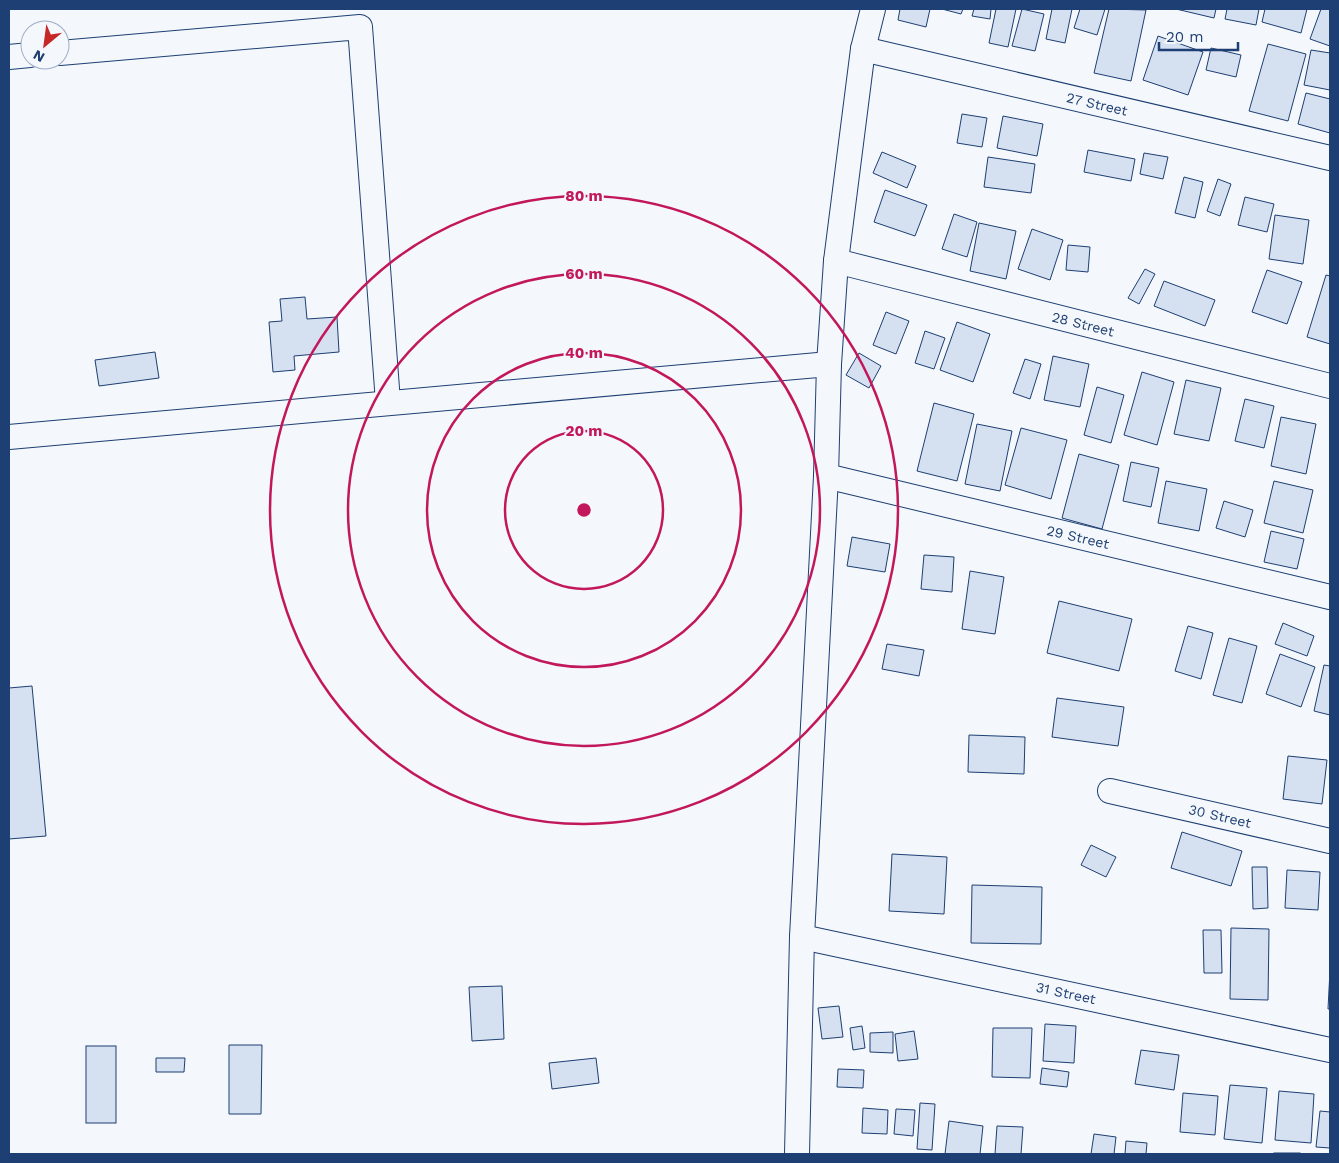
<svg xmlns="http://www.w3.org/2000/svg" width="1339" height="1163" viewBox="0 0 1339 1163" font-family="'Work Sans',sans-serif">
<rect width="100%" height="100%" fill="#f4f7fb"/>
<!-- building -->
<g fill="#d5e0f0" stroke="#1d3f73">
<path d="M900,9H930L926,27L898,20Z"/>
<path d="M942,9H963L961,14Z"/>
<path d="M974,9H991L990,19L972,16Z"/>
<path d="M996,9H1016L1008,47L989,43Z"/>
<path d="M1022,9L1044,14L1035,51L1012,46Z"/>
<path d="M1052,9H1072L1065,43L1046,39Z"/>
<path d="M1080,9H1105L1097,35L1074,28Z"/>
<path d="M1109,9L1146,10L1131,81L1094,73Z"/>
<path d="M1176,9H1216L1214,18Z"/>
<path d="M1227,9H1259L1256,25L1225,19Z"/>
<path d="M1265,9H1307L1301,33L1262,22Z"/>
<path d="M1321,9H1330V46L1310,39Z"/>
<path d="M1158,36L1203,52L1188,95L1143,80Z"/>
<path d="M1268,44L1306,54L1288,121L1249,111Z"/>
<path d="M1211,48L1241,55L1236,77L1206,70Z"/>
<path d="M1311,50L1330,53V90L1304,85Z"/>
<path d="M1306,93L1330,99V133L1298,124Z"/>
<path d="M962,114L987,118L982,147L957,143Z"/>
<path d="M1003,116L1043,124L1037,156L997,148Z"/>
<path d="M1088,150L1135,159L1131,181L1084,172Z"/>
<path d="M882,152L916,166L907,188L873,173Z"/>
<path d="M1144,153L1168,157L1163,179L1140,174Z"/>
<path d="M988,157L1035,164L1031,193L984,187Z"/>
<path d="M1184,177L1203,182L1195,218L1175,213Z"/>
<path d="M1218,179L1231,184L1220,216L1207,211Z"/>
<path d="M885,190L927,205L915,236L874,222Z"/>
<path d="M1245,197L1274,204L1267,232L1238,225Z"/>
<path d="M954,214L977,222L967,257L942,249Z"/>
<path d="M1275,215L1309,220L1303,264L1269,259Z"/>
<path d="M979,223L1016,231L1006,279L970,271Z"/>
<path d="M1032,229L1063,240L1050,280L1018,269Z"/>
<path d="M1068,245L1090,247L1088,272L1066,270Z"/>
<path d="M1145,269L1155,274L1139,304L1128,298Z"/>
<path d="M1267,270L1302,282L1287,324L1252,312Z"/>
<path d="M1326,275L1330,276V344L1307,337Z"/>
<path d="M1164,281L1215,300L1205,326L1154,306Z"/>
<path d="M305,297L307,319L337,317L339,352L294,356L295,370L273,372L269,322L282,321L280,299Z"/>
<path d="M886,312L909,321L896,354L873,345Z"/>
<path d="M957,322L990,334L973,382L940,370Z"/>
<path d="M925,331L945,338L934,369L915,363Z"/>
<path d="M155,352L159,378L99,386L95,360Z"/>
<path d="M859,353L881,366L869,388L846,375Z"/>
<path d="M1053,356L1089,364L1080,407L1044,400Z"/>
<path d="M1025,359L1041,364L1030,399L1013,393Z"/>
<path d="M1142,372L1174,382L1157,445L1124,435Z"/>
<path d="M1186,380L1221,388L1209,441L1174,434Z"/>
<path d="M1097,387L1124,395L1111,443L1084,435Z"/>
<path d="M1245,399L1274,406L1264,448L1235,441Z"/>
<path d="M934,403L974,414L957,481L917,471Z"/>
<path d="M1281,417L1316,424L1306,474L1271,466Z"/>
<path d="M977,424L1012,431L1000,491L965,484Z"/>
<path d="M1021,428L1067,440L1051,499L1005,485Z"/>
<path d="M1079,454L1119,465L1102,529L1062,518Z"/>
<path d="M1131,462L1159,468L1151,507L1123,501Z"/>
<path d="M1166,481L1207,489L1199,531L1158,523Z"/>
<path d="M1274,481L1313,490L1303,533L1264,523Z"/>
<path d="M1224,501L1253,510L1245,537L1216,528Z"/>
<path d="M1271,531L1304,539L1297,569L1264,562Z"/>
<path d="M852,537L890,544L885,572L847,566Z"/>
<path d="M924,555L954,557L952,592L921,589Z"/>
<path d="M970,571L1004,577L995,634L962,629Z"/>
<path d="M1059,601L1132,619L1119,671L1047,653Z"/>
<path d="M1283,623L1314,636L1307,656L1275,644Z"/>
<path d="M1188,626L1213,633L1201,679L1175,671Z"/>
<path d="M1229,638L1257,646L1242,703L1213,695Z"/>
<path d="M887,644L924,650L919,676L882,669Z"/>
<path d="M1280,654L1315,667L1301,707L1266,694Z"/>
<path d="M1324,665L1330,666V715L1314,711Z"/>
<path d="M32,686L46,836L9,839V688Z"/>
<path d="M1057,698L1124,707L1118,746L1052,737Z"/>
<path d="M969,735L1025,737L1024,774L968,772Z"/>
<path d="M1288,756L1327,760L1322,804L1283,799Z"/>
<path d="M1182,832L1242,851L1231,886L1171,868Z"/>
<path d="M1091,845L1116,857L1106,877L1081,865Z"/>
<path d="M892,854L947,857L944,914L889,911Z"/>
<path d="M1252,867H1267L1268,908L1253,909Z"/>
<path d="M1287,870L1320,872L1318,910L1285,908Z"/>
<path d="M972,885L1042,887L1041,944L971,943Z"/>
<path d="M1231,928L1269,929L1268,1000L1230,999Z"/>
<path d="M1203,930H1221L1222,973H1204Z"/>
<path d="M1330,970V1009H1328Z"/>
<path d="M502,986L504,1039L472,1041L469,987Z"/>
<path d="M839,1006L843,1037L822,1039L818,1008Z"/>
<path d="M1045,1024L1076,1026L1074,1063L1043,1061Z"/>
<path d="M862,1026L865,1048L853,1050L850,1028Z"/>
<path d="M993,1028H1032L1030,1078L992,1077Z"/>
<path d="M914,1031L918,1059L898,1061L895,1034Z"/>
<path d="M893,1032V1053L870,1052V1033Z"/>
<path d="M229,1045H262L261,1114H229Z"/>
<rect x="86" y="1046" width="30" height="77"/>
<path d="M1141,1050L1179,1055L1174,1090L1135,1084Z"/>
<path d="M156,1058H185L184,1072H156Z"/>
<path d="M596,1058L599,1083L552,1089L549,1063Z"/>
<path d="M1042,1068L1069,1072L1067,1087L1040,1084Z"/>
<path d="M838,1069L864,1070L863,1088L837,1087Z"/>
<path d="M1230,1085L1267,1088L1262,1143L1224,1139Z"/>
<path d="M1279,1091L1314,1094L1311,1143L1275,1140Z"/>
<path d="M1183,1093L1218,1096L1215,1135L1180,1132Z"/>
<path d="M920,1103L935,1104L932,1150L917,1149Z"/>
<path d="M863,1108L888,1110L887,1134L862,1133Z"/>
<path d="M896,1109L915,1110L913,1136L894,1134Z"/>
<path d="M1320,1111L1330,1112V1148L1316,1147Z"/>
<path d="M949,1121L983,1126L980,1154H945Z"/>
<path d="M997,1126L1023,1127L1021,1154H995Z"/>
<path d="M1094,1134L1116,1137L1114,1154H1091Z"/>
<path d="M1126,1141L1147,1143L1146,1154H1125Z"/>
<rect x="1274" y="1153" width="26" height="1"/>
</g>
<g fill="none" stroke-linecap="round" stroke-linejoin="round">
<!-- minor casing -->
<g stroke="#1d3f73" stroke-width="26">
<g id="minor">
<path d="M863,49L1330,158"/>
<path d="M60,53L360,27L388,402"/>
<path d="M9,57L30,55"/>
<path d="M836,261L1330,386"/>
<path d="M9,437L829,364"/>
<path d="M826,476L1330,597"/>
<path d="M1110,791L1330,841"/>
<path d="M802,937L1330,1050"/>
<path d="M797,1154L802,937L826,476L829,364L836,261L863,49L873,9"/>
</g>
</g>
<!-- minor -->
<use href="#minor" stroke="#f4f7fb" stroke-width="24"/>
</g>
<!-- distance rings -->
<g fill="none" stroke="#c2185b" stroke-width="2.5">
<circle cx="584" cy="510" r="79"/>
<circle cx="584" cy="510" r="157"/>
<circle cx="584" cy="510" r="236"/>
<circle cx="584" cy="510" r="314"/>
</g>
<g text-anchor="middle" stroke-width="4" stroke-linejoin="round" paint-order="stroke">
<!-- street labels -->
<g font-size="14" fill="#1d3f73" stroke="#f4f7fb">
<text transform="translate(1097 104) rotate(13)" y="5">27 Street</text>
<text transform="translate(1083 324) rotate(14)" y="5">28 Street</text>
<text transform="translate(1078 537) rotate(13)" y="5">29 Street</text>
<text transform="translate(1220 816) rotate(13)" y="5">30 Street</text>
<text transform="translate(1066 993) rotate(12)" y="5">31 Street</text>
</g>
</g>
<circle cx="584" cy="510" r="8" fill="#c2185b" stroke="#f4f7fb" stroke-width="2.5"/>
<g font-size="15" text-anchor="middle" font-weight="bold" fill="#c2185b" stroke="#f4f7fb" stroke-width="4" stroke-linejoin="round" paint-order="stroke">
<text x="584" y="201">80 m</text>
<text x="584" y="279">60 m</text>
<text x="584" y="358">40 m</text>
<text x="584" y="436">20 m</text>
</g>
<!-- border -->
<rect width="1339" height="1163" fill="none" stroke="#1d3f73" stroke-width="20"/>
<!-- north arrow -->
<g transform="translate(45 45) rotate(209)"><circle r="24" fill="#f4f7fb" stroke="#9eadc5"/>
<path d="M0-4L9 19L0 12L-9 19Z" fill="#c62828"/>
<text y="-8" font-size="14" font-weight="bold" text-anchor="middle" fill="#1d3f73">N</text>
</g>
<!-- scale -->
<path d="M1159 42v8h79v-8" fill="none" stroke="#1d3f73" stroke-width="2.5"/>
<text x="1166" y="42" font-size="15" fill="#1d3f73" stroke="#f4f7fb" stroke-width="4" paint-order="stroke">20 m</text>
</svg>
